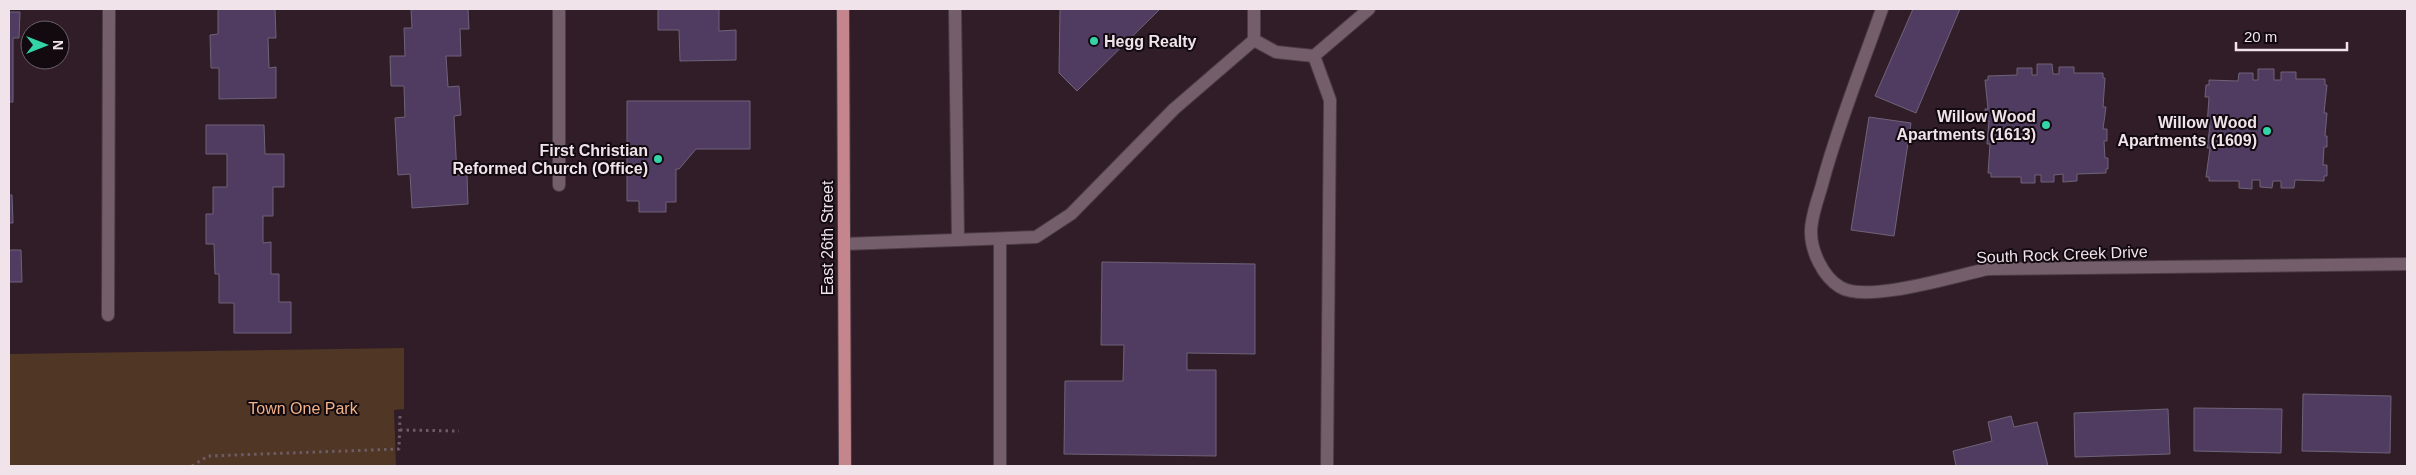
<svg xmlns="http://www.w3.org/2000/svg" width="2416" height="475" viewBox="0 0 2416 475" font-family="Arial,sans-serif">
<rect width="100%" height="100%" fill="#301d28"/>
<!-- green -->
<path fill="#503625" d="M404,348V409L394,410L396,466H9V354Z"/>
<!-- building -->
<g fill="#503c61" stroke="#6e6378">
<path d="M218,9H275L276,38H268L269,68L276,67V98L219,99V68H211L210,35L218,34Z"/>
<path d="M411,9H468L469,29H460L461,56H446L448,87L459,86L461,115L454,116L457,175H467L468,204L412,208L410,174L398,175L395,118L405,117L404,86H391L390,56H405L404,28H412Z"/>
<path d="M658,9H719V31L736,30V60L680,61L679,30H658Z"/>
<path d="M1060,9H1160L1077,91L1059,73Z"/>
<path d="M1913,9H1960L1916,113L1875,96Z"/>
<path d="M9,12H20L19,38H13V102H9Z"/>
<path d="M2037,64H2052L2053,74H2059V67H2074V73H2103V78H2105L2103,107H2106L2103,129H2107V141H2104L2105,158H2108V169H2106V173L2077,174V181L2063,182V174L2054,175V182H2041V175H2035V183H2021V177H1991V173H1988L1990,144H1987L1989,121H1986L1985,109H1988L1985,80H1988V76L2017,75V68H2032V75H2037Z"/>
<path d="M2258,69H2274V80H2281V72H2296V79H2325V85H2327L2324,113H2327L2325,136H2327V147H2324L2323,165H2327V176H2324V181L2295,180L2294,188H2281V181H2273L2272,188L2260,187V180H2252V189L2239,188V181H2209V177H2206L2210,148H2207L2210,126H2207L2209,97H2205L2206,85H2209V80L2238,81L2239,73H2253V80H2258Z"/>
<path d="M627,101H750V149H696L679,169H676V202H666V212H639V201H627Z"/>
<path d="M1869,117L1911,123L1894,236L1851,230Z"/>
<path d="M206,125H264L265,154H284V187H273V216H263V243L271,242V274H279V302H291V333H234V303H219V274H215L214,244H206V214H213V187H227V154H206Z"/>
<path d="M9,195H12L13,223H9Z"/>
<path d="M9,250H21L22,282H9Z"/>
<path d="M1102,262L1255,264V354L1187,353V370H1216V456L1064,454L1065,381H1123L1124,345H1101Z"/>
<path d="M2303,394L2391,396L2390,453L2302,451Z"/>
<path d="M2194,408L2282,409L2281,453L2194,451Z"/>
<path d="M2168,409L2170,454L2075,457L2074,413Z"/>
<path d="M2011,416L2014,427L2037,422L2048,466H1956L1953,451L1992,441L1988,422Z"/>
</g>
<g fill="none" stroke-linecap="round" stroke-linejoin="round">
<!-- minor casing -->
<g stroke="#4b3c45" stroke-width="14">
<g id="minor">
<path d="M559,9V185"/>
<path d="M955,9L958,240"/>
<path d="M1254,9V40L1276,52L1314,56L1369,9"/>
<path d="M1882,9C1862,66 1839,122 1823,181C1819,197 1811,215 1811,232C1811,251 1823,277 1840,287C1867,304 1957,275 1988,269L2407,264"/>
<path d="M1314,56L1330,100L1327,466"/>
<path d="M1000,239V466"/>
<path d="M844,244L1036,237L1071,214L1174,109L1254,40"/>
<path d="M108,315L109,9"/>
</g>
</g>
<!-- major casing -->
<g stroke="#4b3c45" stroke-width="14">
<path id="major" d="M843,9L845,466"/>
</g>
<!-- path -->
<g stroke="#6d5c66" stroke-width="3" stroke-dasharray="2.5 4" stroke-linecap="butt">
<path d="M400,430L459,431"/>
<path d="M192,466L208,456L399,449L400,415"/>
</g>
<!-- minor -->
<use href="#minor" stroke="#755e6b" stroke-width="12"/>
<!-- major -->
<use href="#major" stroke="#c4868c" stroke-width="12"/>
</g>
<!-- markers -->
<g fill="#33d4a8" stroke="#120a0f" stroke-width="2">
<circle cx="1094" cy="41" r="5"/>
<circle cx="2046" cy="125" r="5"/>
<circle cx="2267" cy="131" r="5"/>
<circle cx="658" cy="159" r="5"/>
</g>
<g text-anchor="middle" stroke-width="4" stroke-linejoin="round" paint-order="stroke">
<!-- poi labels -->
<g font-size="16" font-weight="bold" fill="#f0e3ea" stroke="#120a0f" text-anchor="end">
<text x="1104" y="47" text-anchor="start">Hegg Realty</text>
<text x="2036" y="122">Willow Wood<tspan x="2036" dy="18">Apartments (1613)</tspan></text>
<text x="2257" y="128">Willow Wood<tspan x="2257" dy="18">Apartments (1609)</tspan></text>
<text x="648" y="156">First Christian<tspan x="648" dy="18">Reformed Church (Office)</tspan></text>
</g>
<!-- street labels -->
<g font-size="16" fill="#f0e3ea" stroke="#120a0f">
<text transform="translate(827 238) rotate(-90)" y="6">East 26th Street</text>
<text transform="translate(2062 254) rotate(-2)" y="6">South Rock Creek Drive</text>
</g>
<!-- park labels -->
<g font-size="16" fill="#f2b187" stroke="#120a0f">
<text x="303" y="414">Town One Park</text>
</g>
</g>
<!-- border -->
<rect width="2416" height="475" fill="none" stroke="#f0e3ea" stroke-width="20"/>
<!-- north arrow -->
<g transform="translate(45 45) rotate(90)"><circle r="24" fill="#120a0f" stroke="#6b6167"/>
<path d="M0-4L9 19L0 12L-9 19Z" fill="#33d4a8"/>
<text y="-8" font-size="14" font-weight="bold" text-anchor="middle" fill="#f0e3ea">N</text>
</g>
<!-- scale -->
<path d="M2236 42v8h111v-8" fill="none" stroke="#f0e3ea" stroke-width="2.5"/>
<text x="2244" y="42" font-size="15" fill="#f0e3ea" stroke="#120a0f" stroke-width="4" paint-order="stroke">20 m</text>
</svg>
